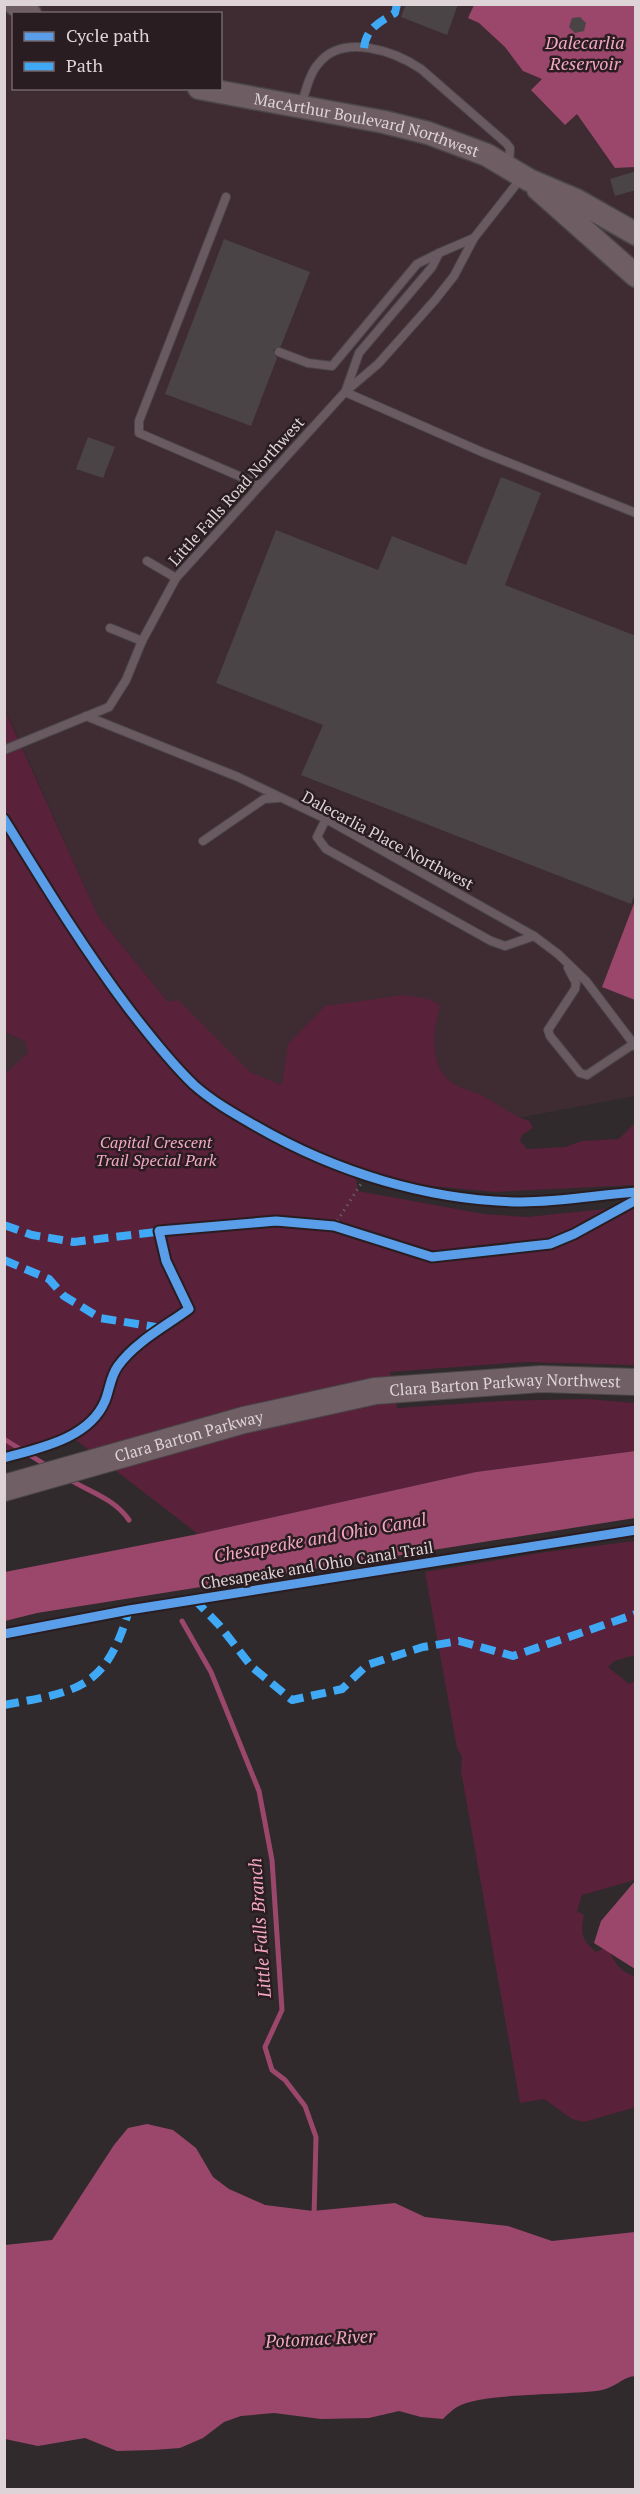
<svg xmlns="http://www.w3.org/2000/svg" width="640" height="2494" viewBox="0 0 640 2494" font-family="'PT Serif',serif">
<rect width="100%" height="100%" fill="#302a2c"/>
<!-- built -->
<g fill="#3e2c32" fill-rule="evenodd">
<path d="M4,5H635V1096L342,1151L228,1076L98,916L5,708ZM14,14H220V88H14Z"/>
<path d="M5,1032L26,1042L49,1144L5,1161Z"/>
</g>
<!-- green -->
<g fill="#59213a">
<path d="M4,708L98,916L168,1002L178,1000L250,1072L282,1085L288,1044L325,1006L404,995L429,999L440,1005C434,1029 427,1064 451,1082C460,1089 475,1091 485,1097C501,1106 512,1116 529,1121L533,1128L522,1135L520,1141L527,1149L565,1147L582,1141L619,1139L635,1123V1185L495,1192L422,1185L354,1167L358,1191L484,1214L527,1217L635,1206V1365L524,1362L390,1372L397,1408L501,1401L588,1399L635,1403V1451L476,1472L198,1534L72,1437L5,1452V1074L28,1053L26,1042L5,1032Z"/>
<path d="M635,1541V1655L614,1661L608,1667L629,1684L635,1681V1880L582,1895L577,1911L584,1915C580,1934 582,1940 596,1952L607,1947C614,1961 619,1972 635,1976L636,2107L584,2122L572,2119L544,2099L520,2103L461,1771L462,1757L457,1748L425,1572L546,1552Z"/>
</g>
<!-- water -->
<g fill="#9b476b">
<path d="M474,5H635V167L615,168L577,114L565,125L531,90L542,79L523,71L505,47L479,23L468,18Z"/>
<path d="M635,901V1000L602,987Z"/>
<path d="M635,1451V1518L37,1613L5,1621V1572L198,1534L476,1472Z"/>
<path d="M635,1881V1969L594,1943L601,1921Z"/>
<path d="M147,2124L173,2130L196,2148L213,2177L229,2189L265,2205L313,2211L395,2203L425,2217L508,2226L552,2241L635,2232V2376C623,2377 614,2388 602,2390C568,2396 481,2392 457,2407C452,2410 447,2415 443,2419L421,2417L399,2411L369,2418L321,2419L274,2413L241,2416L224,2422L203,2438L180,2448L153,2450L117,2451L85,2438L38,2446L5,2439V2245L52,2240L114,2145L128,2128Z"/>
</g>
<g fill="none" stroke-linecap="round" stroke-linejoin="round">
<!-- stream -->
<g stroke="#9b476b" stroke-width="5">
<path d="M4,1439L49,1467"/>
<path d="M67,1478C89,1492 114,1498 129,1520"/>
<path d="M182,1621L211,1672L259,1791L272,1860L282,2010L265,2047L272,2070L285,2080L305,2106L316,2137L314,2217"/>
</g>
</g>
<!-- building -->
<g fill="#4a4446">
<path d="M406,4H458L447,35L401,17Z"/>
<path d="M580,17L586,23L584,31L575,33L569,27L572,18Z"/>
<path d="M636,171V190L615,196L610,179Z"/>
<path d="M224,239L310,272L281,346L273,350L277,358L251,426L165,394Z"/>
<path d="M88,437L115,447L103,478L76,469Z"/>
<path d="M501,477L541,493L505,585L636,636V891L631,904L301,775L323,725L216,683L276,530L378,570L392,536L466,565Z"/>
</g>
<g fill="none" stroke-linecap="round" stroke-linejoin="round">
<!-- service casing -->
<g stroke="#4b4647" stroke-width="10">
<g id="service">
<path d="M301,105C306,91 309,74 319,63C343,33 394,51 421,69L506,143L510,148L509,164"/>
<path d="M226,197L139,421V433L260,485"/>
<path d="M279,352L308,363L332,366L417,264L439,253"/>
<path d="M346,390L359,353L432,267L439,253L474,238"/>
<path d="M345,392L482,452L636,513"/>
<path d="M147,561L176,578"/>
<path d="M110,628L142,641"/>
<path d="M86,716L238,777L326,819L534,936L558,954L586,981L636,1047"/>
<path d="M4,750L109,707L126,680L142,641L176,578L345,392L378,364L435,300L454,276L474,238L522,177"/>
<path d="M326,819L317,837L326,849L491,941L505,946L534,936"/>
<path d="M203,841L264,799L278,798"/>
<path d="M568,968L576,983L575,989L548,1030L550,1036L580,1073L587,1075L632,1045"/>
</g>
</g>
<!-- secondary casing -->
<g stroke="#4b4647" stroke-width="25">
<g id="secondary">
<path d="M15,4L30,14"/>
<path id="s1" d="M199,88L384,122L428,133L487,155L529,180L576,200L636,234"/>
<path d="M538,189L636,276"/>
</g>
</g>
<!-- trunk casing -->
<g stroke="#4b4647" stroke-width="28">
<g id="trunk">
<path id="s2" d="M4,1488L244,1420L375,1391L541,1379L636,1382"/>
</g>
</g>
<!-- path -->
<path stroke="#665b5f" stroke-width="3" stroke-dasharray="1.5 4.5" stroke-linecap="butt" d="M334,1226L366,1176"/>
<!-- service -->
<use href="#service" stroke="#685a60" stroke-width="8"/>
<!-- secondary -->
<use href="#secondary" stroke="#6e5e64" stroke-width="22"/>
<!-- trunk -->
<use href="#trunk" stroke="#705f65" stroke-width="26"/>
<!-- quiet -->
<g stroke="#3fa9f5" stroke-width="8" stroke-dasharray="15 8" stroke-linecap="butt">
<path d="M364,48C366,29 379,22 395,13L397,4"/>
<path d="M4,1225L32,1235L74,1242L164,1231"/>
<path d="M4,1260L49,1279L64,1296L100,1318L162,1328"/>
<path d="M194,1599L219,1625L252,1667L292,1700L342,1689L367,1665L423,1647L459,1641L513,1656L636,1614"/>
<path d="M4,1705C79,1691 106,1689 129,1610"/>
</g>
<!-- cycleway casing -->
<g stroke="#2a1d21" stroke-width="13">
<g id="cycleway">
<path d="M4,819C44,884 83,948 129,1009C149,1035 170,1062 194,1085C212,1101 233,1113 254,1125C335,1172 428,1201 522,1202C560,1202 598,1195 636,1192"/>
<path d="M4,1458C39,1448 89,1439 105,1401C110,1389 110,1377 118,1366C135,1342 166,1326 189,1309L166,1261L159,1231L276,1221L334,1226L432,1257L550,1244L574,1234L636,1200"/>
<path d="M4,1634L129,1610L636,1530"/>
</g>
</g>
<!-- cycleway -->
<use href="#cycleway" stroke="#5a9eea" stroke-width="9"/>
</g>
<g text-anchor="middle" stroke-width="5" stroke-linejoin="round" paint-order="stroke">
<!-- street labels -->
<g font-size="16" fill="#ded4d7" stroke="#2a1d21">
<text dy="6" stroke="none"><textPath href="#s1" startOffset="172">MacArthur Boulevard Northwest</textPath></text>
<text transform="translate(236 491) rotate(-48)" y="6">Little Falls Road Northwest</text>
<text transform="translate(388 840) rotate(28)" y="6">Dalecarlia Place Northwest</text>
<text dy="6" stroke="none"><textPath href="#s2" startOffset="514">Clara Barton Parkway Northwest</textPath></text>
<text dy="6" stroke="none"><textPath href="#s2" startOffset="192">Clara Barton Parkway</textPath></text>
<text transform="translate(317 1565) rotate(-9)" y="6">Chesapeake and Ohio Canal Trail</text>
</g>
<!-- park labels -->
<g font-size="16" font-style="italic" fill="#f4a8c3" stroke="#2a1d21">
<text x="156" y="1148">Capital Crescent<tspan x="156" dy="18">Trail Special Park</tspan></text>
</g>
<!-- water labels -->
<g font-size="18" font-style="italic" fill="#f3a7c3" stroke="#2a1d21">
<text x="585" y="49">Dalecarlia<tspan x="585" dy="21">Reservoir</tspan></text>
<text transform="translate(320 1538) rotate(-10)" y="6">Chesapeake and Ohio Canal</text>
<text transform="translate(260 1928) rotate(-94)" y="6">Little Falls Branch</text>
<text transform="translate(320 2339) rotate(-3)" y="6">Potomac River</text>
</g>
</g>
<!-- border -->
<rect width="640" height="2494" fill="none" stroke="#ded4d7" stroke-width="12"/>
<!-- legend -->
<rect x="12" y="12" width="210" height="78" fill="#2a1d21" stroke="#72666a" stroke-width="1.5"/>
<rect x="24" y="32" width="30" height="9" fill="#5a9eea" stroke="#72666a" stroke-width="1.5"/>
<text x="66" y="42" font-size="18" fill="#ded4d7">Cycle path</text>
<rect x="24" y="62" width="30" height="9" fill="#3fa9f5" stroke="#72666a" stroke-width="1.5"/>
<text x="66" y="72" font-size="18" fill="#ded4d7">Path</text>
</svg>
